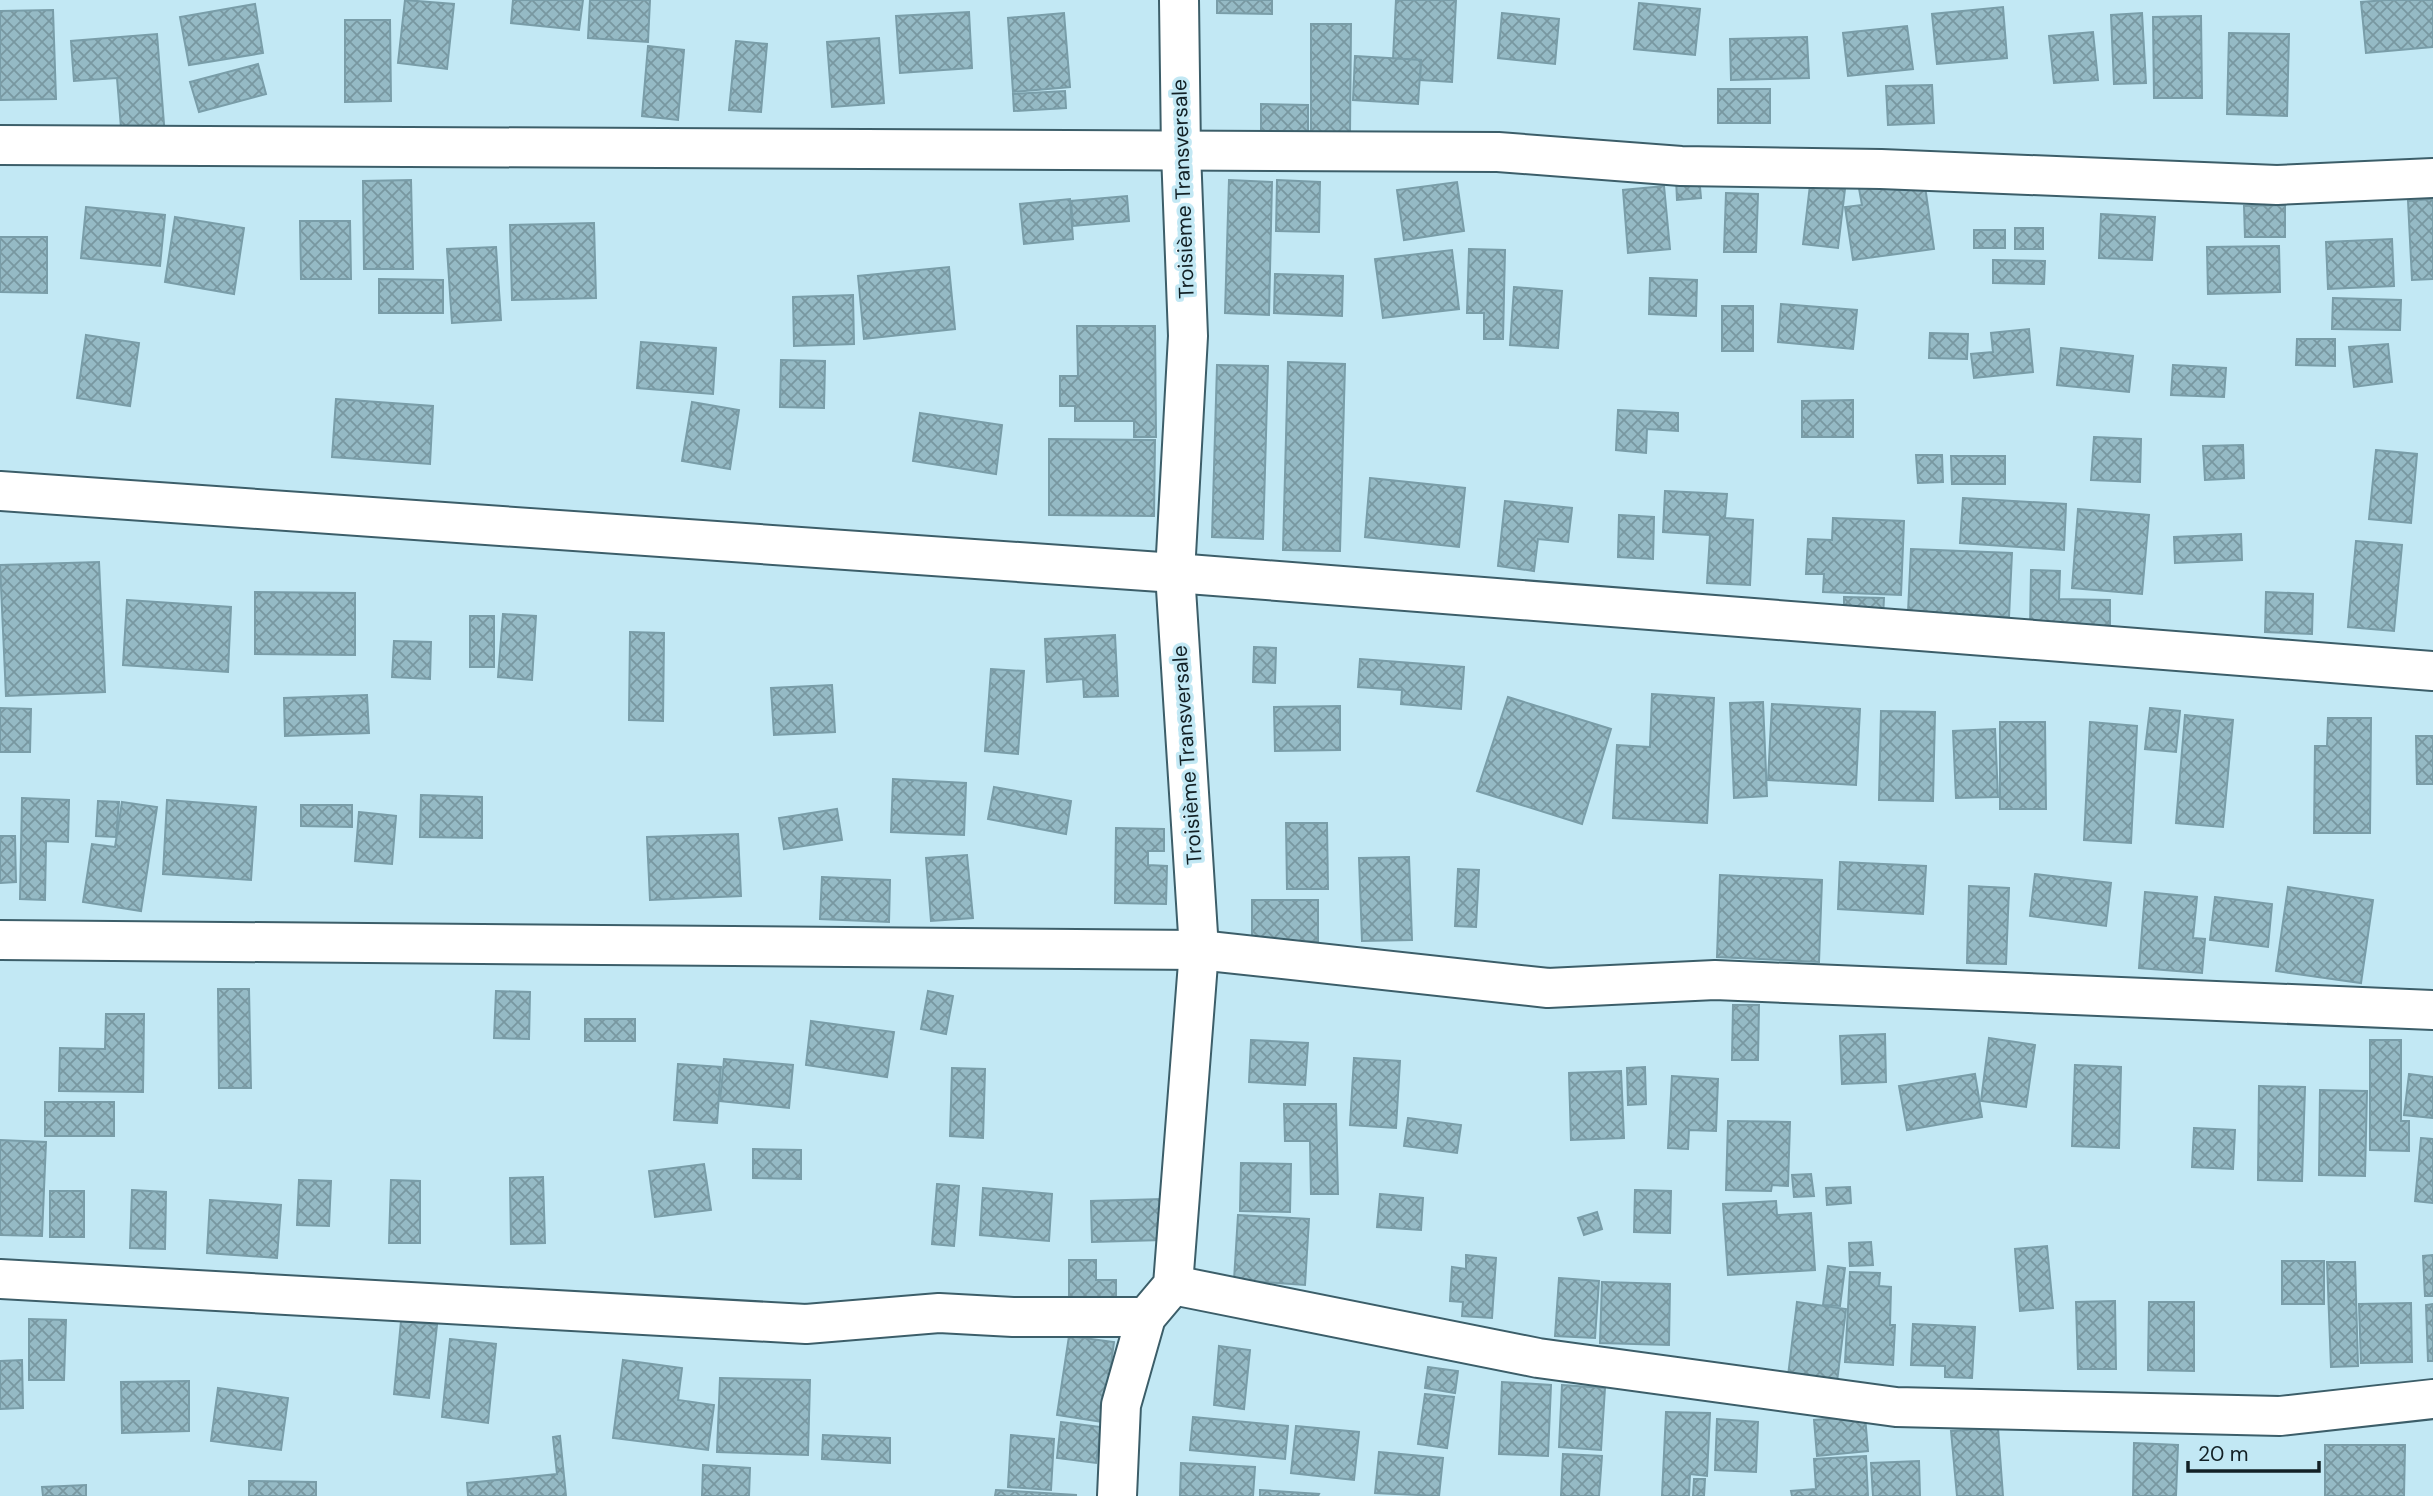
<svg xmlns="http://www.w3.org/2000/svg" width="2433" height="1496" viewBox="0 0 2433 1496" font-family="'DM Sans',sans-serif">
<defs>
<pattern id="building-cross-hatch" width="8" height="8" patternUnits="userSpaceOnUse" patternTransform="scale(1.75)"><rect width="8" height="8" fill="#95bac5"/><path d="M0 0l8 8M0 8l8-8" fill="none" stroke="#7897a0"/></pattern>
</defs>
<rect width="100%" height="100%" fill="#c2e8f4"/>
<!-- building -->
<g fill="url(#building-cross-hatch)" stroke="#799da8" stroke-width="2">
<path d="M405,0L454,4L447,69L398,63Z"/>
<path d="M513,0H583L579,30L511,23Z"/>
<path d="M590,0H650L648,42L588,38Z"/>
<path d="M1217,0H1272V14L1217,13Z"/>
<path d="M1396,0H1456L1452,82L1420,80L1421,60L1393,59Z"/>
<path d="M2386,0H2433V47L2366,53L2361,2Z"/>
<path d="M1639,3L1700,9L1695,55L1634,49Z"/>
<path d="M255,4L263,53L189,65L180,17Z"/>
<path d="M2003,7L2007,58L1937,64L1932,14Z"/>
<path d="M53,10L56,99L0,100V11Z"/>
<path d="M969,12L972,68L900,73L896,16Z"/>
<path d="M1064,13L1070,87L1013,92L1008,18Z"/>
<path d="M1502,13L1559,19L1555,64L1498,58Z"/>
<path d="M2142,13L2146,83L2114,84L2111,15Z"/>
<path d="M2201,16L2202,98H2154L2153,17Z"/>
<path d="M345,20H390L391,101L345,102Z"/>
<path d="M1311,24H1351L1350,134H1311Z"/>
<path d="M1907,26L1913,69L1848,76L1843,33Z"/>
<path d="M2093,32L2098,80L2054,83L2049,36Z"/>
<path d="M2229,33L2289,34L2287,116L2227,114Z"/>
<path d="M157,34L165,137L122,140L117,78L74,81L71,41Z"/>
<path d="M1807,37L1809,78L1731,80L1730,39Z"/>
<path d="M879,38L884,103L832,107L827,42Z"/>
<path d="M736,41L767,44L761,112L729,110Z"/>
<path d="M648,46L684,50L678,120L642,116Z"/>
<path d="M1355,56L1421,60L1418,104L1353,100Z"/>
<path d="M258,64L266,94L199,112L190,82Z"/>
<path d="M1932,85L1934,123L1888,125L1886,86Z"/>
<rect x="1718" y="89" width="52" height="34"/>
<path d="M1065,91L1066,108L1014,111L1013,94Z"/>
<path d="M1261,104L1308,105V139L1261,138Z"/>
<path d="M1699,176L1701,198L1677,200L1676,178Z"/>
<path d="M1894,179L1895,190L1925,186L1934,249L1853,260L1845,207L1862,205L1858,183Z"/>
<path d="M411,180L413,269H364L363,181Z"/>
<path d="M1229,180L1272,182L1269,315L1225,313Z"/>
<path d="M1277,180L1320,182L1319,232L1276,231Z"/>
<path d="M1457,182L1464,231L1404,240L1397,190Z"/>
<path d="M1810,185L1845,189L1838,248L1803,244Z"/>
<path d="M1664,186L1670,249L1628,253L1623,190Z"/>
<path d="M1726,193L1758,194L1756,252H1724Z"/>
<path d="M1127,196L1129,221L1073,226L1071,201Z"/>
<path d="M1070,199L1073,239L1024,244L1020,204Z"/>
<path d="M2433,199V279L2412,280L2408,201Z"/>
<path d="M2285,205V237H2245L2244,206Z"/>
<path d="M86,207L165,215L160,266L81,258Z"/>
<path d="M2101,214L2155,217L2152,260L2099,258Z"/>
<path d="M175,217L244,228L234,294L165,282Z"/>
<path d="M300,221H350L351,279H301Z"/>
<path d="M594,223L596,298L512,300L510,225Z"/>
<rect x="2015" y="228" width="28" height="21"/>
<rect x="1974" y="230" width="31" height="18"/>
<path d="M0,237H47V293L0,292Z"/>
<path d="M2392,239L2394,286L2328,289L2326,242Z"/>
<path d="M2279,246L2280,292L2208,294L2207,247Z"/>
<path d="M496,247L501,320L452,323L447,249Z"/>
<path d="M1469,249L1505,250L1503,339H1484V313H1467Z"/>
<path d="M1452,250L1459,309L1383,318L1375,259Z"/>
<path d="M1993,260L2045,261L2044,284L1993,283Z"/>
<path d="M949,267L955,329L864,339L858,276Z"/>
<path d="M1275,274L1343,276L1342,316L1274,313Z"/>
<path d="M1650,278L1697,280L1696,316L1649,314Z"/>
<path d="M379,279L443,280V313H379Z"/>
<path d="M1514,287L1562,291L1558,348L1510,345Z"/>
<path d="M853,295L854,344L794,346L793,297Z"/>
<path d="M2333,298L2401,300L2400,330L2332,329Z"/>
<path d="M1781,304L1857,310L1853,349L1778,342Z"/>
<rect x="1722" y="306" width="31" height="45"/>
<path d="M1077,326H1155L1156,437H1134V421H1075V406H1060V376H1078Z"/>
<path d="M2029,329L2033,372L1974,378L1971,354L1993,352L1991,333Z"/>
<path d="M1930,333L1968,334L1967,359L1929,358Z"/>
<path d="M86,335L139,343L130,406L77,398Z"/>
<path d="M2297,339H2335V366L2296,365Z"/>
<path d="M641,342L716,348L713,394L637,388Z"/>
<path d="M2388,344L2392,382L2354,387L2349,347Z"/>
<path d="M2061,348L2133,356L2129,392L2057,385Z"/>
<path d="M781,360L825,361L824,408L780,407Z"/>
<path d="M1288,362L1345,364L1340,551L1283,550Z"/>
<path d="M1217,365L1268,366L1263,539L1212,537Z"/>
<path d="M2173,365L2226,368L2224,397L2171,395Z"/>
<path d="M336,399L433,406L430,464L332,457Z"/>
<path d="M1853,400V437H1802V401Z"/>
<path d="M692,402L739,410L730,469L682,461Z"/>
<path d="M1618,410L1678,413V431L1647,429L1646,453L1616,450Z"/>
<path d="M920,413L1002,425L996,474L913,461Z"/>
<path d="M2094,437L2141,439L2140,482L2091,480Z"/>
<path d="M1049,439L1155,440L1154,516L1049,515Z"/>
<path d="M2243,445L2244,478L2205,480L2203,446Z"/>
<path d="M2376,450L2417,454L2411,523L2369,519Z"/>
<path d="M1916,455H1942L1943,482L1918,483Z"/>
<path d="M1951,456H2005V484H1952Z"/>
<path d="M1370,478L1465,488L1459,547L1365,537Z"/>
<path d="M1665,491L1727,494L1725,518L1753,520L1750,585L1707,583L1710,535L1663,532Z"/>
<path d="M1963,498L2066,504L2064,550L1960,543Z"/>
<path d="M1505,501L1572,508L1568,542L1538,539L1534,571L1498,566Z"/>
<path d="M2078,509L2149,515L2142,594L2072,588Z"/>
<path d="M1619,515L1654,517L1653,559L1618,557Z"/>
<path d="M1833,518L1904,521L1901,595L1823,592L1824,574H1806L1808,539L1832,540Z"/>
<path d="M2241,534L2242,560L2175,563L2174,537Z"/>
<path d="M2356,541L2402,545L2394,631L2348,627Z"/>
<path d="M1911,549L2012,553L2009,617L1908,612Z"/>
<path d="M99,562L105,692L6,696L0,565Z"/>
<path d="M2031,570L2060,571L2059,599L2110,600V632L2030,630Z"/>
<path d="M255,592L355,593V655L255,654Z"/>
<path d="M2266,592L2313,594L2312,634L2265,632Z"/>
<path d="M1844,597L1884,598L1883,617L1844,615Z"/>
<path d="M127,600L231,607L228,672L123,665Z"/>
<path d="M503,614L536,616L532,680L498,677Z"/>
<rect x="470" y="616" width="24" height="51"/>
<path d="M630,632L664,633L663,721L629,720Z"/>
<path d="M1115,635L1118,696L1084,697L1083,679L1047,682L1045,639Z"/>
<path d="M394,641L431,642L430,679L392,677Z"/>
<path d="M1254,647L1276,648L1275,683L1253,682Z"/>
<path d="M1360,659L1464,667L1461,709L1401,704L1402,690L1358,687Z"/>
<path d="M991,669L1024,671L1018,754L985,751Z"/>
<path d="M832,685L835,732L774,735L771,688Z"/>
<path d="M1652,694L1714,698L1707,823L1613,818L1617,745L1650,747Z"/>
<path d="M367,695L369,733L285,736L284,698Z"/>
<path d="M1508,697L1611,729L1582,824L1477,791Z"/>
<path d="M1763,702L1767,796L1734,798L1730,703Z"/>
<path d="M1772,704L1860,709L1856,785L1768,780Z"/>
<path d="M1340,706V750L1275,751L1274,707Z"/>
<path d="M0,708L31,709L30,752H0Z"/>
<path d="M2150,708L2180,711L2176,752L2145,749Z"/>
<path d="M1881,711L1935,712L1933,801L1879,800Z"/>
<path d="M2185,715L2233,720L2223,827L2176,823Z"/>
<path d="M2328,718H2371L2370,833H2314L2315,746H2327Z"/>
<path d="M2000,722H2045L2046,809H2000Z"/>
<path d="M2090,722L2137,726L2131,843L2084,840Z"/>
<path d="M1995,729L1998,797L1956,798L1953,731Z"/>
<path d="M2416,736H2433V784H2417Z"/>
<path d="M893,779L966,783L964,835L891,832Z"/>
<path d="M994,787L1071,801L1066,834L988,819Z"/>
<path d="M421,795L482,797V838L420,837Z"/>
<path d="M22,798L69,800L68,842L46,841L45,900L20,899Z"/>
<path d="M167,800L256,807L251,880L163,874Z"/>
<path d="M98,801L119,802L116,837L96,836Z"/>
<path d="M122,802L157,807L141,911L83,902L92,844L115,847Z"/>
<path d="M301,805H352V827L301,826Z"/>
<path d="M837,809L842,840L784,849L779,818Z"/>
<path d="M359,812L396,816L392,864L355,861Z"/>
<path d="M1286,823H1327L1328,889H1287Z"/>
<path d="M1116,828L1164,829V851H1148V865L1167,866L1166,904L1115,903Z"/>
<path d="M738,834L741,896L650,900L647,837Z"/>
<path d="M0,836H15L16,882L0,883Z"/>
<path d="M967,855L973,918L931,921L926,858Z"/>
<path d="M1409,857L1412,940L1362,941L1359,858Z"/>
<path d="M1840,862L1926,866L1923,914L1838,909Z"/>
<path d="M1458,869L1479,870L1476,927L1455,926Z"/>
<path d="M2035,874L2111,883L2106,926L2030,916Z"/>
<path d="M1720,875L1822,880L1819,962L1717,957Z"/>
<path d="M822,877L890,880L889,922L820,919Z"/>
<path d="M1969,886L2009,888L2006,964L1967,963Z"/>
<path d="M2288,887L2373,900L2361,983L2276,971Z"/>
<path d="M2145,892L2197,897L2193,938L2205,939L2202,973L2139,968Z"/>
<path d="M2215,897L2272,904L2268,947L2210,940Z"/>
<path d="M1252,900H1318V941L1252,942Z"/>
<path d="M218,989H249L251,1088H219Z"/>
<path d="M496,991L530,992L529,1039L494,1038Z"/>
<path d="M928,991L953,996L946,1034L921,1029Z"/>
<path d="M1733,1005H1759L1758,1060H1732Z"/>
<path d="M106,1014H144L143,1092L59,1091L60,1048L105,1049Z"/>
<rect x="585" y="1019" width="50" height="22"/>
<path d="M811,1021L894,1032L887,1077L806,1065Z"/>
<path d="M1885,1034L1886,1082L1842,1084L1840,1036Z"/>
<path d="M1989,1038L2035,1045L2026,1107L1981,1101Z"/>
<path d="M1251,1040L1308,1043L1305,1085L1249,1082Z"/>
<path d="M2370,1040H2401V1121H2409V1151L2370,1150Z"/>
<path d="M1354,1058L1400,1061L1396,1128L1350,1125Z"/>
<path d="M724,1059L793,1065L789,1108L720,1101Z"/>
<path d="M678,1064L721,1067L717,1123L674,1120Z"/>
<path d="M2075,1065L2121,1067L2119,1148L2072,1146Z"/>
<path d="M1645,1067L1646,1104L1628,1105L1627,1068Z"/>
<path d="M952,1068L985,1069L983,1138L950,1136Z"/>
<path d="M1621,1071L1624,1138L1571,1140L1569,1073Z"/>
<path d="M1975,1074L1982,1117L1907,1130L1899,1086Z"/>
<path d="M2409,1074L2433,1077V1118L2404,1115Z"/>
<path d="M1672,1076L1718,1079L1716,1131L1689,1130L1688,1149L1668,1148Z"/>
<path d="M2259,1086L2305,1087L2302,1181L2258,1180Z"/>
<path d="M2320,1090L2367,1091L2365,1176L2319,1175Z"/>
<rect x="45" y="1102" width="69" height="34"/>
<path d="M1284,1104H1336L1338,1194H1311L1310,1141H1285Z"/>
<path d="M1408,1118L1461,1125L1457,1153L1404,1146Z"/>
<path d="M1728,1121L1790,1122L1788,1186L1772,1185L1771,1191L1726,1190Z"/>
<path d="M2194,1128L2235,1130L2233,1169L2192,1167Z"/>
<path d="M2421,1138L2433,1139V1203L2415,1201Z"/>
<path d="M0,1140L46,1142L42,1236L0,1235Z"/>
<path d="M753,1149L801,1150V1179L753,1178Z"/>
<path d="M1241,1163L1291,1164L1290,1212L1240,1211Z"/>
<path d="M704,1164L711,1210L655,1217L649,1171Z"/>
<path d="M1811,1174L1814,1196L1794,1197L1792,1175Z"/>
<path d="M543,1177L545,1243L511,1244L510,1178Z"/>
<path d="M299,1180L331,1181L329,1226L297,1225Z"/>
<path d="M391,1180L420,1181V1243H389Z"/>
<path d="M937,1184L959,1186L954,1246L932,1244Z"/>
<path d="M1850,1187L1851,1203L1827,1205L1826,1188Z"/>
<path d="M983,1188L1052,1194L1049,1241L980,1235Z"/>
<path d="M132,1190L166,1192L165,1249L130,1248Z"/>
<path d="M1635,1190L1671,1191L1670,1233L1634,1232Z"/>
<rect x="50" y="1191" width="34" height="46"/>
<path d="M1380,1194L1423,1198L1421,1230L1377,1227Z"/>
<path d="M1162,1199L1163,1240L1092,1242L1091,1201Z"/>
<path d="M210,1200L281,1205L277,1258L207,1253Z"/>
<path d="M1776,1201L1777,1215L1811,1213L1815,1270L1728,1275L1723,1204Z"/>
<path d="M1597,1212L1602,1229L1584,1235L1578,1218Z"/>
<path d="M1238,1215L1309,1219L1305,1285L1234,1280Z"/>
<path d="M1871,1242L1873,1265L1850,1266L1849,1243Z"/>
<path d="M2047,1246L2053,1308L2020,1311L2015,1249Z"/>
<path d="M1466,1255L1496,1258L1492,1318L1462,1316L1463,1302L1450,1301L1452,1267L1466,1269Z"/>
<path d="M2433,1255V1296H2425L2423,1256Z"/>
<path d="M1069,1260H1096V1280H1116V1308H1069Z"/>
<rect x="2282" y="1261" width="42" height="43"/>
<path d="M2327,1262H2355L2358,1366L2331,1367Z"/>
<path d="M1828,1266L1845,1268L1840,1306L1823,1305Z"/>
<path d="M1850,1272L1880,1273L1879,1286L1891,1287L1890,1325H1895L1893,1365L1845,1362Z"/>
<path d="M1559,1278L1599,1281L1595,1338L1555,1336Z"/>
<path d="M1602,1282L1670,1284L1669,1345L1600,1343Z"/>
<path d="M2115,1301L2116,1369H2078L2076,1302Z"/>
<path d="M1797,1302L1846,1309L1837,1382L1788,1376Z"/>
<path d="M2149,1302H2194V1371L2148,1370Z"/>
<path d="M2411,1303L2412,1362L2361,1363L2359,1304Z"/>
<path d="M2433,1304V1361H2428L2426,1305Z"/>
<path d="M29,1319L66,1320L64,1380H29Z"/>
<path d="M401,1321L437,1325L429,1398L394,1394Z"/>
<path d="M1913,1324L1975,1327L1972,1378L1945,1377V1366L1911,1365Z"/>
<path d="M1069,1336L1114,1342L1103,1422L1057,1415Z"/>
<path d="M450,1339L496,1344L488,1423L442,1417Z"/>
<path d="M1219,1346L1250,1350L1244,1409L1214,1405Z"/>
<path d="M22,1360L23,1408L0,1409V1361Z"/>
<path d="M623,1360L682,1368L678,1400L714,1405L708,1450L613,1438Z"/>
<path d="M1428,1367L1458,1371L1455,1393L1425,1388Z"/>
<path d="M720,1378L810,1380L808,1455L717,1452Z"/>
<path d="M189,1381V1431L122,1433L121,1382Z"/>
<path d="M1502,1382L1551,1385L1548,1456L1499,1454Z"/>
<path d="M1562,1385L1605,1388L1601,1450L1559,1447Z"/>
<path d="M218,1388L288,1398L281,1450L211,1441Z"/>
<path d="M1425,1394L1454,1397L1447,1448L1418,1444Z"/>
<path d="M1666,1412L1710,1413L1707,1476L1690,1474L1689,1496H1662Z"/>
<path d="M1865,1416L1868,1451L1817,1456L1814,1420Z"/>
<path d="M1193,1417L1288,1426L1285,1459L1190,1450Z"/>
<path d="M1717,1419L1758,1422L1756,1472L1715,1470Z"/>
<path d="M1061,1422L1101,1427L1096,1463L1057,1458Z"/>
<path d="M1296,1426L1359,1432L1354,1480L1291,1473Z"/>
<path d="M1998,1428L2003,1496H1957L1951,1431Z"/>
<path d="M823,1435L890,1438V1463L822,1459Z"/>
<path d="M1011,1435L1054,1439L1051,1490L1008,1487Z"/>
<path d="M560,1436L566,1496H468L467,1483L557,1474L553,1437Z"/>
<path d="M2134,1443L2178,1445L2176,1496H2133Z"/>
<path d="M2325,1445H2405L2404,1496H2325Z"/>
<path d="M1379,1452L1443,1458L1439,1496L1375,1493Z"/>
<path d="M1563,1454L1602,1456L1599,1496H1561Z"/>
<path d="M1866,1456L1868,1496H1792L1791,1491L1816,1489L1814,1459Z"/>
<path d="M1919,1461L1920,1496H1873L1871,1463Z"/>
<path d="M1181,1463L1255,1467L1253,1496H1180Z"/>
<path d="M703,1465L750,1468L749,1496H702Z"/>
<path d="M1694,1479H1705L1704,1496H1693Z"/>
<path d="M249,1481L316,1482V1496H249Z"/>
<path d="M86,1485V1496H43L42,1487Z"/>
<path d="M996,1490L1076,1495V1496H995Z"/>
<path d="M1260,1490L1319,1494L1318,1496H1260Z"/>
</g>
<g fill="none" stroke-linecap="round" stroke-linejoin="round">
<!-- street casing -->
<g stroke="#3c5e69" stroke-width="42">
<g id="street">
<path d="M0,145L1498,152L1681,166L1881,169L2277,185L2433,178"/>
<path d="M0,491L1175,573L2433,671"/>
<path d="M0,940L1199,950L1548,988L1715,980L2433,1010"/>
<path d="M0,1279L806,1324L939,1313L1013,1317H1146"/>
<path d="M1173,1285L1538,1358L1896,1407L2280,1416L2433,1399"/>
<path d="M1117,1496L1121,1405L1146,1317L1173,1285L1199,950L1175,573L1188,336L1181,152L1179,0"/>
</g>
</g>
<!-- street -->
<use href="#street" stroke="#fff" stroke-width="38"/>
</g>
<g text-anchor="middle" stroke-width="7" stroke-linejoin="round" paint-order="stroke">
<!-- street labels -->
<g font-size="21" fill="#122025" stroke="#c2e8f4">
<text transform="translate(1183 189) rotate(-92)" y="7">Troisième Transversale</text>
<text transform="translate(1187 755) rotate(-94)" y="7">Troisième Transversale</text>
</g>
</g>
<!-- scale -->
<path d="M2188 1461v10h131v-10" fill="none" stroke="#122025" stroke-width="3.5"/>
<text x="2198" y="1461" font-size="21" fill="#122025" stroke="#c2e8f4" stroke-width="5" paint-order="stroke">20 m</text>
</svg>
